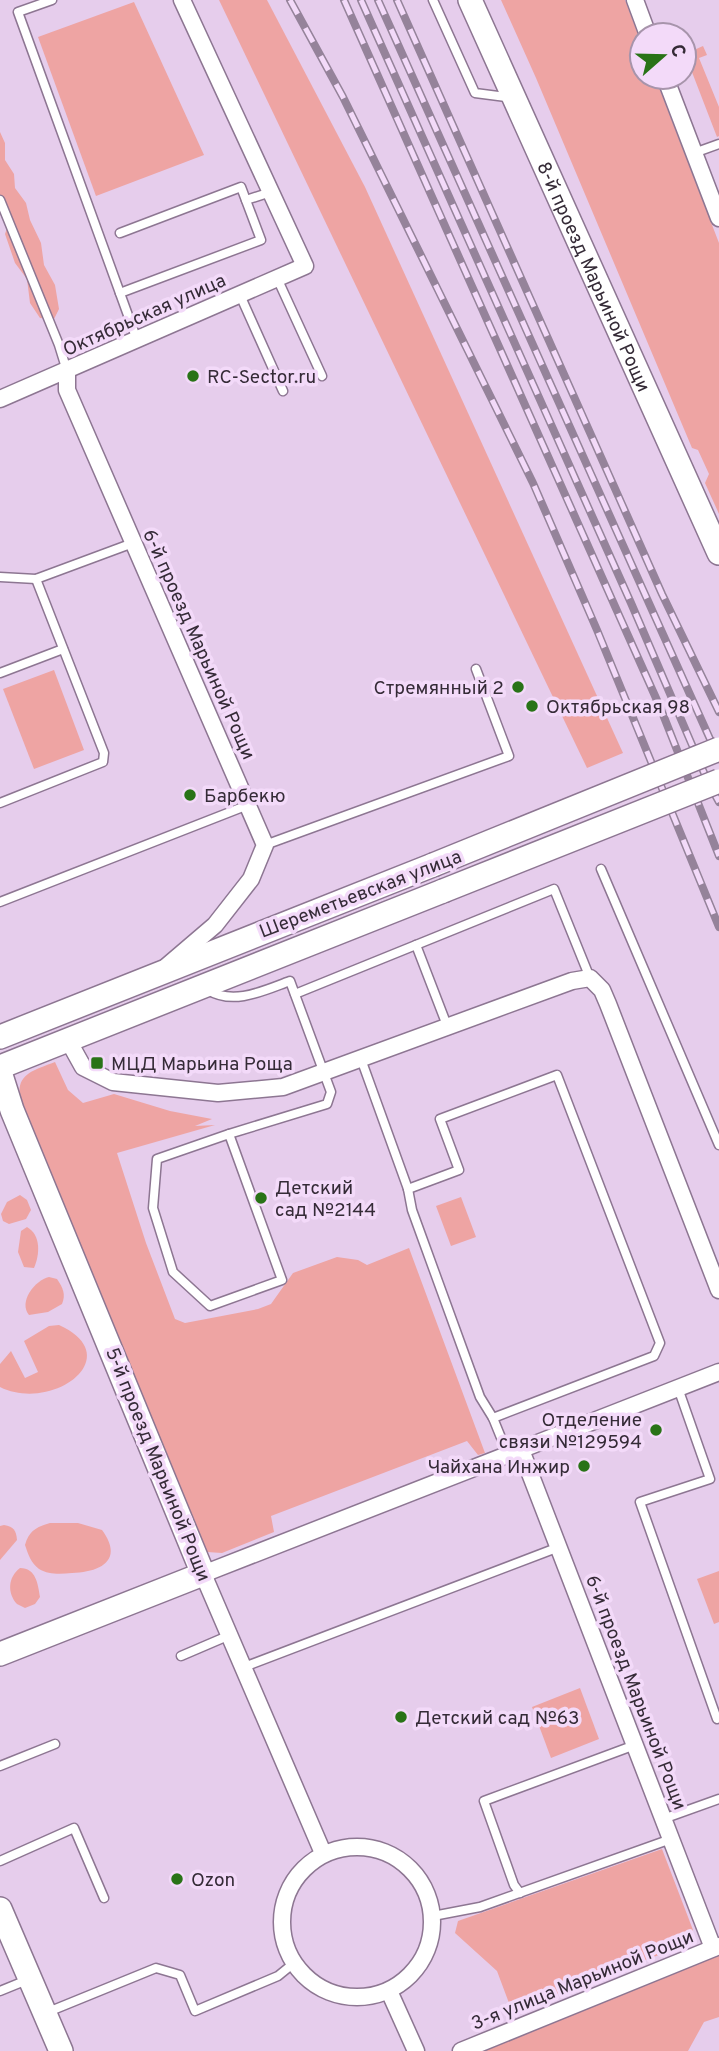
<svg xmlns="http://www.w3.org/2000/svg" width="719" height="2051" viewBox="0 0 719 2051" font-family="Overpass,sans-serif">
<rect width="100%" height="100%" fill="#e6cdec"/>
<!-- green -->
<g fill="#eea4a3">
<path d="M219,0H267L365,187L623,753L587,768Z"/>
<path d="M501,0H625L642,45V77H655L719,243V514L705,483L709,474L698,450L692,448L536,78Z"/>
<path d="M134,2L204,155L96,196L38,37Z"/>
<path d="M703,46L707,55L699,58L719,107V136L717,137L685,54Z"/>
<path d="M0,132L5,143V160L14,174L15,188L26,203L30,220L41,243L44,265L55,285L59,309L54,319L40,318L30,303L27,279L15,263L5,234L9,222L0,195Z"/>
<path d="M54,670L84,750L34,769L3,689Z"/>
<path d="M55,1062L68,1090L83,1103L114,1094L170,1111L212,1119L195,1126L215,1125L117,1153L146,1243L175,1319L185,1323L258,1309L271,1304L293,1273L337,1257L358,1260L367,1265L409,1248L485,1453L478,1455L467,1441L271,1516L274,1532L222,1553L207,1552L203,1548L22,1107C13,1075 29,1072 55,1062Z"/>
<path d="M20,1195L27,1200L31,1210L26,1219L9,1224L3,1221L1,1214L7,1202Z"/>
<path d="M461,1197L476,1237L451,1246L436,1206Z"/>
<path d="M27,1227C41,1235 40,1254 34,1268L24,1267L18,1252L21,1231Z"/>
<path d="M49,1277L57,1279C63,1288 66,1294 62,1304L48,1312L29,1315C18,1302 35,1280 49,1277Z"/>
<path d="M59,1325C129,1357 52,1413 0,1387V1364L11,1351L25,1378L38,1372L24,1341L49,1326Z"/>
<path d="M50,1523H78L102,1530C124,1560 101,1572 72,1573C61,1574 49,1575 39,1569C31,1563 28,1554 25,1545C29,1531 36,1527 50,1523Z"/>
<path d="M4,1525C14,1527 16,1530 17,1540L0,1560V1526Z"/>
<path d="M20,1568C36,1568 38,1584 40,1597L35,1604L25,1608L17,1604C7,1593 8,1577 20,1568Z"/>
<path d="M719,1571V1622L714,1624L697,1579Z"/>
<path d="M580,1688L599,1739L551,1758L532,1707Z"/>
<path d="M662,1849L693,1930L685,1945L512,2011L497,1971L455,1933L458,1921Z"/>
<path d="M719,1953V2017L704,2022L688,2051H478Z"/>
</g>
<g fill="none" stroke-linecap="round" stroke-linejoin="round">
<!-- lane casing -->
<g stroke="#8d7692" stroke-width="11">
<g id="lane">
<path d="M52,0L18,12L137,340"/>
<path d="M433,0L475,93L506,97L511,95"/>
<path d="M694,153L719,144"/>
<path d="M0,200L59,345L67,371"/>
<path d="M246,200L271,192"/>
<path d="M120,233L241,187L261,240L120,293"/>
<path d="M277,278L322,376"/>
<path d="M240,295L283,391"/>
<path d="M0,577L36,579L133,543"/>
<path d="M0,673L63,649"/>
<path d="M0,803L103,762L104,753L36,579"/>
<path d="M265,845L509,756L476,669"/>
<path d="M601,869L719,1145"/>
<path d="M0,902L248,805"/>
<path d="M416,945L448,1028"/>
<path d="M208,990C234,1006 265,990 290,981L331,1092L327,1104L229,1134"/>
<path d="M295,994L554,889L590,978"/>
<path d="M361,1059L408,1189L412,1210L480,1397L493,1418L508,1455"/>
<path d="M229,1134L282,1280L210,1306L173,1272L153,1208L157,1159Z"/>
<path d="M408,1189L459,1170L440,1119L557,1075L660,1343L654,1356L493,1418"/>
<path d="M678,1388L710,1479L640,1502L717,1719L719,1718"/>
<path d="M181,1656L230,1635"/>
<path d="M244,1667L559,1547"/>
<path d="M0,1766L55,1744"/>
<path d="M663,1819L719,1799"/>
<path d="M0,1861L74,1828L104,1898"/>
<path d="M520,1893L514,1885L484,1801L635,1745"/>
<path d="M433,1916L480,1907L671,1839"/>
<path d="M0,1991L27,1980"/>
<path d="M48,2012L156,1968L180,1975L195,2011L278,1976L294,1963"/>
</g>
</g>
<!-- street casing -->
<g stroke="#8d7692" stroke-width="19">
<g id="street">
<path d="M635,0L648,35"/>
<path d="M665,77L719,218"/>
<path d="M67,371V390L265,845L251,879L215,925L167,966"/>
<path d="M0,399L305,266L182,0"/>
<path d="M68,1040L83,1067L113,1082L218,1093L283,1087L572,981L590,978L602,990L608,1004L719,1290"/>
<path d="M521,1450L713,1948"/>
<circle cx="357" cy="1922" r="75"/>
<path d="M323,1853L203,1574L719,1372"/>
<path d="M389,1991L416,2051"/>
<path d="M461,2051L719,1946"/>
</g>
</g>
<!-- secondary casing -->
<g stroke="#8d7692" stroke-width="26">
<g id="secondary">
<path id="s1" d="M470,0L719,553"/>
<path d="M0,1037L433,865"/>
<path d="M0,1067L443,891"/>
<path d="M0,1072L12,1110L203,1574L0,1654"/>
<path d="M0,1909L61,2051"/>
</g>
</g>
<!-- lane -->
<use href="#lane" stroke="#fff" stroke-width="8"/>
<!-- street -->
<use href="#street" stroke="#fff" stroke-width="16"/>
<!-- secondary -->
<use href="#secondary" stroke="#fff" stroke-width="23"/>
<!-- rail casing -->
<g stroke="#95839a" stroke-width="8">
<g id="rail">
<path d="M290,0L343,97L533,483L597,630L719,927"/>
<path d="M344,0L660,707L719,856"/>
<path d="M361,0L631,603L708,782L719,802"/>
<path d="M378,0L719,759"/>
<path d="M397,0L662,594L719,712"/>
</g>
</g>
<!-- rail -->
<use href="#rail" stroke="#f3daf9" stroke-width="5" stroke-dasharray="16" stroke-linecap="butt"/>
<!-- secondary-bridge casing -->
<g stroke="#8d7692" stroke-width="26" stroke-linecap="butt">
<g id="secondary-bridge">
<path d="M433,865L719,749"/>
<path d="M443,891L719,781"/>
</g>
</g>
<!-- secondary-bridge -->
<use href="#secondary-bridge" stroke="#fff" stroke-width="23"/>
</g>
<!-- markers -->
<g fill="#297317" stroke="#f3daf9" stroke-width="2.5">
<circle cx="193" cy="376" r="7"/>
<circle cx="518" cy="687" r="7"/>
<circle cx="532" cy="706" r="7"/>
<circle cx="190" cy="795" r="7"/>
<rect x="90" y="1056" width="14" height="14" rx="3.5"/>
<circle cx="261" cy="1198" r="7"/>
<circle cx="656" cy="1430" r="7"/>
<circle cx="584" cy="1466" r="7"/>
<circle cx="401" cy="1717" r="7"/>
<circle cx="177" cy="1879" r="7"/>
</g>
<g text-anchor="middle" stroke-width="7" stroke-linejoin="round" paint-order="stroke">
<!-- street labels -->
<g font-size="19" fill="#352b37" stroke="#f3daf9">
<text dy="7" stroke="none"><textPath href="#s1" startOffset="303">8-й проезд Марьиной Рощи</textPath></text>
<text transform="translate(144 314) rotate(-24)" y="7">Октябрьская улица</text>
<text transform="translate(200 644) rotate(66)" y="7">6-й проезд Марьиной Рощи</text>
<text transform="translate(360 893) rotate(-21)" y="7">Шереметьевская улица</text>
<text transform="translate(159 1464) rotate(68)" y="7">5-й проезд Марьиной Рощи</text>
<text transform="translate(637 1692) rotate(69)" y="7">6-й проезд Марьиной Рощи</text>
<text transform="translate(582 1979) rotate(-22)" y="7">3-я улица Марьиной Рощи</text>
</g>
<!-- poi labels -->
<g font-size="19" fill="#352b37" stroke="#f3daf9" text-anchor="start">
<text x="207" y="383">RC-Sector.ru</text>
<text x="504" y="694" text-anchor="end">Стремянный 2</text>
<text x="546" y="713">Октябрьская 98</text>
<text x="204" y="802">Барбекю</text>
<text x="111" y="1070">МЦД Марьина Роща</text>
<text x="275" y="1194">Детский<tspan x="275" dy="22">сад №2144</tspan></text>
<text x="642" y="1426" text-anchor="end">Отделение<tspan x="642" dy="22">связи №129594</tspan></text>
<text x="570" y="1473" text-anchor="end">Чайхана Инжир</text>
<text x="415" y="1724">Детский сад №63</text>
<text x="191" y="1886">Ozon</text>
</g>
</g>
<!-- north arrow -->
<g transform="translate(663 56) rotate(70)"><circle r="33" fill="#f3daf9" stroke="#a794ab" stroke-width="2"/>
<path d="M0-5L12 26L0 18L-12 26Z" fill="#297317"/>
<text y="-10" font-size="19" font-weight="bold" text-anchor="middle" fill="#352b37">С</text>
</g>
</svg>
